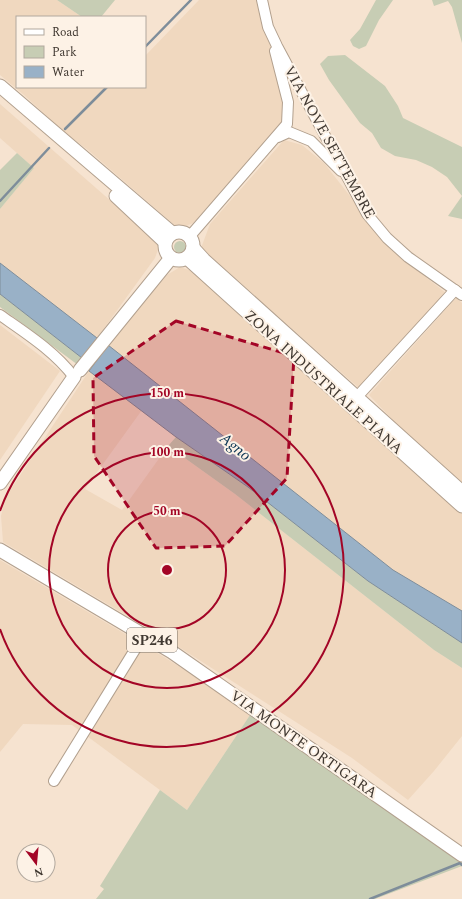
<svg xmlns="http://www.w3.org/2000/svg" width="462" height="899" viewBox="0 0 462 899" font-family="Spectral,serif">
<rect width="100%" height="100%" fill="#f6e3d0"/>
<!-- built -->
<g fill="#f0d8bf">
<path d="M0,0H57L82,17H17V87H145V56L199,0H258L282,90L284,112L281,123L277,130L193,223L179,229L88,150L64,132L24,95L0,75Z"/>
<path d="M0,104L160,244L155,258L97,338L0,263V209L34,168L0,138Z"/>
<path d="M284,140L302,145L324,163L395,253L446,293L360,389L201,248L210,224Z"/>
<path d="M180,267L192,271L250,321L462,514V611L393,570L108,345L167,275Z"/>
<path d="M456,298L462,303V483L413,441L369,395Z"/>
<path d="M0,325L60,371L0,460Z"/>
<path d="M89,371L142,410L85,489L122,510L168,446L235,494L434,650L462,668V736L434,771L408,800L352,758L168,640L3,542L1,516L5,498Z"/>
<path d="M0,560L159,654L252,712L187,810L72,725L23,724L0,752Z"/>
</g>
<!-- green -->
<g fill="#c7cdb4">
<path d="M57,0H115L101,17H82Z"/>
<path d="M376,0H393L379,20L366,46L359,49L353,46L350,40L360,29Z"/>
<path d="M432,0H462V43L452,7L448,1L434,6Z"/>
<path d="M345,55L385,86L398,106L403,118L462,147V196L447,177L432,167L416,160L395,156L381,148L372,133L360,123L329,80L320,64L328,56Z"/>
<path d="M17,153L34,168L0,209V170Z"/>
<path d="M462,196V219L448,216Z"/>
<circle cx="180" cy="247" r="6"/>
<path d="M0,294L82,358L78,365L0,307Z"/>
<path d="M176,437L248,487L368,581L462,643V668L434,650L235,494L168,446Z"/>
<path d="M252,712L462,858V866L375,899H96L104,889L100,886L160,790L187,810Z"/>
</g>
<!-- water -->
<g fill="#99b1c7" stroke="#7e8d9a">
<path d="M0,263L97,338L82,358L0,294Z"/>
<path d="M108,345L393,570L462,611V643L368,581L248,487L176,437L89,371Z"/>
</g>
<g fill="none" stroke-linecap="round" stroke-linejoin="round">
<!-- stream -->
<g stroke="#7e8d9a" stroke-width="2.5">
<path d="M145,47L191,0"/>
<path d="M65,129L107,87"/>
<path d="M0,201L49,148"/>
<path d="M370,899L460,863L462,865"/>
</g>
<!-- minor casing -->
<g stroke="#b2a08e" stroke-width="12">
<g id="minor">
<path d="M262,0L268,27L277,46L367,214L387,238L408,257L462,295"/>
<path d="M278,137L289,132L311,141L341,171"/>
<path d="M190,236L287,124L288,102L275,51"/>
<path d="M0,315C27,334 54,351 74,377L78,372"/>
<path d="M356,398L455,290"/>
<path d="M54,781L144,635"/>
</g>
</g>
<!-- major casing -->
<g stroke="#b2a08e" stroke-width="15">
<g id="major">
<path d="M0,86L172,233"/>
<path d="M116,196L165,242"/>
<circle cx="179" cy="246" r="14"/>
<path d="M193,248L204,260L462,492"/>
<path d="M187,258L462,506"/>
<path d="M80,370L171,258"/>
<path d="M0,483L74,377"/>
<path d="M0,550L172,652L462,855"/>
</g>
</g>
<!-- minor -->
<use href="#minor" stroke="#fff" stroke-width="10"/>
<!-- major -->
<use href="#major" stroke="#fff" stroke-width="13"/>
</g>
<!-- marked area -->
<path fill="#a30526" fill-opacity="0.2" stroke="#a30526" stroke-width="3" stroke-dasharray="8 5" stroke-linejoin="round" d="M176,321L294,356L287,478L225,546L156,548L94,456L93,378Z"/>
<!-- distance rings -->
<g fill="none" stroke="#a30526" stroke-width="2">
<circle cx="167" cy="570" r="59"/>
<circle cx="167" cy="570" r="118"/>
<path d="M0 511A177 177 0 1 1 0 629"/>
</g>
<g text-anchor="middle" stroke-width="4" stroke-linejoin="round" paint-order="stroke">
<!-- shield labels -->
<rect fill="#fdf2e6" stroke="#797067" stroke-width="1" x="127" y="628" width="50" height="24" rx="3"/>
<g font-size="14" font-weight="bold" fill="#403831">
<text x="152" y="645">SP246</text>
</g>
<!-- street labels -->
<g font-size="15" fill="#403831" stroke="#fdf2e6">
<text transform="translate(330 142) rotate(61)" y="5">VIA NOVE SETTEMBRE</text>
<text transform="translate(324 382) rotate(42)" y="5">ZONA INDUSTRIALE PIANA</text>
<text transform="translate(304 744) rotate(35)" y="5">VIA MONTE ORTIGARA</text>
</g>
<!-- water labels -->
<g font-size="16" font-style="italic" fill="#0a3453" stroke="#fdf2e6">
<text transform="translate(236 446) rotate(38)" y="6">Agno</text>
</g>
</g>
<circle cx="167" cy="570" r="6" fill="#a30526" stroke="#fdf2e6" stroke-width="2"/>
<g font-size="12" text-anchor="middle" font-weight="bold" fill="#a30526" stroke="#fdf2e6" stroke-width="4" stroke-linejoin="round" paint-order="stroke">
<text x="167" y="397">150 m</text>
<text x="167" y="456">100 m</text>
<text x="167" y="515">50 m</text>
</g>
<!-- legend -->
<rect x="16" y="16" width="130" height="72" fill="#fdf2e6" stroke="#b1a89e"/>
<rect x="24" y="29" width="20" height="6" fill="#ffffff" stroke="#b1a89e"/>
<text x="52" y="36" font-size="12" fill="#403831">Road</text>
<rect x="24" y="46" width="20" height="12" fill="#c7cdb4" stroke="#b1a89e"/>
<text x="52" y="56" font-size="12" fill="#403831">Park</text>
<rect x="24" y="66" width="20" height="12" fill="#99b1c7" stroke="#b1a89e"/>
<text x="52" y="76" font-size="12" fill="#403831">Water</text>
<!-- north arrow -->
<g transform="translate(36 863) rotate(164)"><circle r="19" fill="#fdf2e6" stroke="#b1a89e"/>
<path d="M0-3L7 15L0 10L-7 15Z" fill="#a30526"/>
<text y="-6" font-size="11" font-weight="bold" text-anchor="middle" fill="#403831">N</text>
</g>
</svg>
